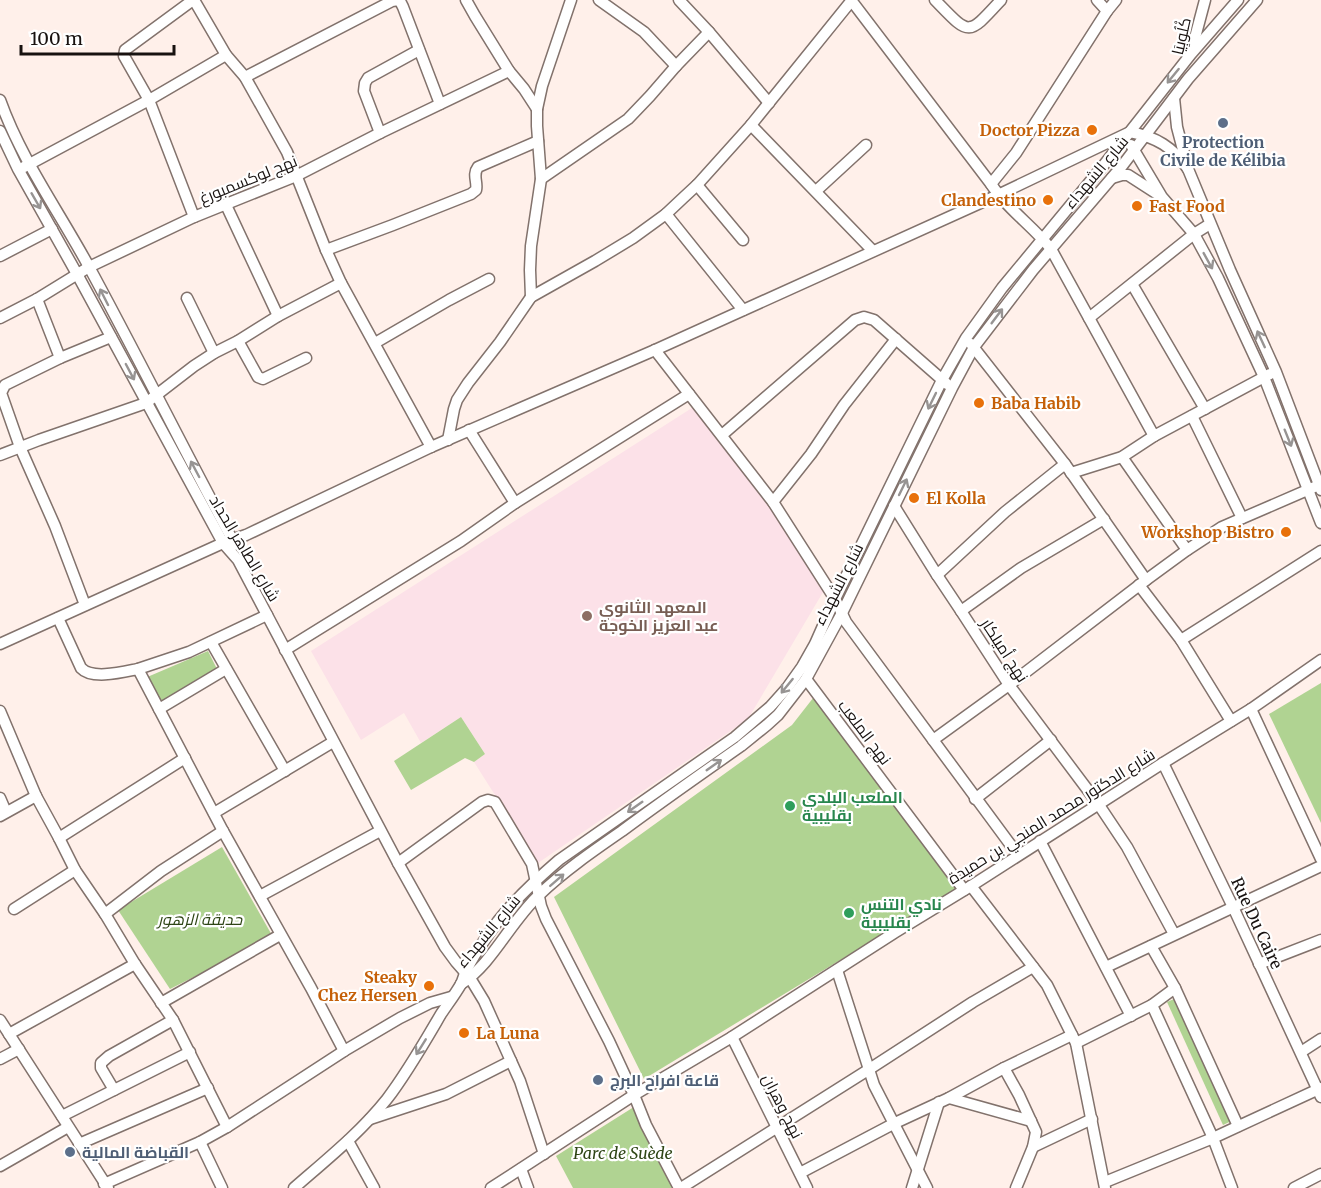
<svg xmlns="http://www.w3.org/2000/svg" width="1321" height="1188" viewBox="0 0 1321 1188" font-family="Merriweather,Cairo,serif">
<rect width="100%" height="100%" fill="#fff0ea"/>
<!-- education -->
<path fill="#fce1e8" d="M695,406L829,582L748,719L538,863L474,762L485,754L461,717L421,743L404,713L361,740L311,651Z"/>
<!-- green -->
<g fill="#b0d392">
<path d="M208,651L218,671L160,706L145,678Z"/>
<path d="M1321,683V823L1269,714Z"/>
<path d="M817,693L959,888L644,1079L554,897L792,725Z"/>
<path d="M461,717L485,754L474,762L465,758L411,790L394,761Z"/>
<path d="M222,847L273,937L170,989L118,910Z"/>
<path d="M1181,996L1240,1117L1223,1125L1167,1002Z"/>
<path d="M637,1105L678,1184L671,1188H573L556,1156Z"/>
</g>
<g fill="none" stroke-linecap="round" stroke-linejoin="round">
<!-- minor casing -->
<g stroke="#82726c" stroke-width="13">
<g id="minor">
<path d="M193,0L125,50L124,56L149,100L194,217"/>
<path d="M194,0L226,55L245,77L287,152L326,250L341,283L431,447"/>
<path d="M466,0L475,16L509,71L524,89L537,109"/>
<path d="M599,0L644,32L676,66"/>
<path d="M679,0L709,32L769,103"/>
<path d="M851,0L991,184C1007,209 1033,226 1051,249L1154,436"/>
<path d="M935,0C970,36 967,37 1001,0"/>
<path d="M1097,0L1107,11"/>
<path d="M1192,49L1205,0"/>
<path d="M245,77L392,1L398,0L401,3L403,7L440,104"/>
<path d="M1174,98L1177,127L1188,169L1230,270L1276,372L1321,490"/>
<path d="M0,100C21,159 58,210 88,265C137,355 183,448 232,539L234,545"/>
<path d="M751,125L873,251"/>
<path d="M0,131L18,169L77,274L223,543L238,560L398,863L445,947L456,962L470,978L484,1001L520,1081L544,1154"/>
<path d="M380,133L364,91L365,83L368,78L419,50"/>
<path d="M1131,145L1162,197L1194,234L1218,278L1264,377L1321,523"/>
<path d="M24,167L149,100L226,55"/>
<path d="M1112,178L1122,175H1128L1159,195"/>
<path d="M541,179L628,119L650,96L676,66L709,32"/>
<path d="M991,184L1016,153L1107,11L1116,0"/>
<path d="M697,185L743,240"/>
<path d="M816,191L866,145"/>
<path d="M226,205L278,316"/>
<path d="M666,214L743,310"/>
<path d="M326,250L393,225L471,194L476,190C478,182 472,175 478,167L538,141"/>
<path d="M0,256L52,229"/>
<path d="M1132,284L1205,409"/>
<path d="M531,297L530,270L531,246L541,179L537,126V109L542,86L571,0"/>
<path d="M187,298L214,353"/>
<path d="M37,299L60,358"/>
<path d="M0,318L37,299L89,267L194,217L296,176L380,133L509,71"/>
<path d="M1089,318L1194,234L1210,224"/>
<path d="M238,341L258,377L263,379L306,358"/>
<path d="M375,343L449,300L489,279"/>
<path d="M971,344L1065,464L1146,580"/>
<path d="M655,350L773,502L835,599L846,622L1018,855"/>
<path d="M1192,416L1242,518"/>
<path d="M469,430L515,503"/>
<path d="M722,435L855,320L864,317L874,320L947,384"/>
<path d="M448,440L454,409L457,400L468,383L500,342L531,297L595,261L633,238L666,214L683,198L697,185L751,125L852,0"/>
<path d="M0,455L39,440L146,403L194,366L214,353L238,341L278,316L341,283"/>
<path d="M1122,457L1187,550"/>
<path d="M1071,473L1122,457L1154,436L1270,374"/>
<path d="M773,502L811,454L844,405L896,339"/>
<path d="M894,506L937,575L961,611L1009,685L1099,805L1127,847L1174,934"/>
<path d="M937,575L1005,512L1065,464"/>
<path d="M1139,585L1181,640L1231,721"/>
<path d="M85,605L55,526L20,447L1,393L5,385L60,358L111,337"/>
<path d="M961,611L1021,568L1104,519"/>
<path d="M58,618L81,668C92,680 123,672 138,669L223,831L311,988L344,1051"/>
<path d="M1181,640L1321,551"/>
<path d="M211,642L285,771"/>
<path d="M0,644L223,543L246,535L431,447L655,350L998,195L1130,132C1156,137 1173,147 1188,169"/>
<path d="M285,650L461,541L515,503L689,394"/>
<path d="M138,669L189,652L267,615"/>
<path d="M806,679L964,890"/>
<path d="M159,709L226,669"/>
<path d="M1251,709L1321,859"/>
<path d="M0,711L36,796L59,838L75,870L105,914L135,964L173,1020L227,1127"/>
<path d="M933,740L1009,685L1146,580L1187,550L1222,527L1319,485"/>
<path d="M1163,763L1233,907L1321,1097"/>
<path d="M0,798L6,812"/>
<path d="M975,799L1051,740"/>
<path d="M214,813L333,742"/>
<path d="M0,816L36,796"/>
<path d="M59,838L185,758"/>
<path d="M1040,841L1131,1016"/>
<path d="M398,863L482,802L488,800L495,802L532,864L541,906L546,919L609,1041L634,1095L646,1125L679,1188"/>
<path d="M971,886L1047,985L1076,1043L1105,1188"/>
<path d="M260,896L380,831"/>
<path d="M14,909L75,870"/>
<path d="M105,914L161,871L223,831"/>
<path d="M1151,946L1175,988L1238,1126"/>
<path d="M1259,964L1321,940"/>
<path d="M1106,967L1321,866"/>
<path d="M837,970L874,1085L927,1188"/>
<path d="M461,984C493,963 510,922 539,895C564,871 593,851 622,831C661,802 701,774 741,746L767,725L778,715L806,679L842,613L952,388L974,347L1033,270L1122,166L1188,79L1257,0"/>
<path d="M161,1003L280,935"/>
<path d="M1152,1005L1213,1138L1232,1188"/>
<path d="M0,1020L108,1188"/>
<path d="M9,1034L135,964"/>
<path d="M732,1037L807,1188"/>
<path d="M1076,1043L1152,1005L1175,988"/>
<path d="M1301,1052L1321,1039"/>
<path d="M0,1059L19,1049"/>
<path d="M1004,1068L1019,1095L1036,1132L1033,1147L1016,1188"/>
<path d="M114,1090L101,1068V1063L109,1056L173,1020"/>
<path d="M949,1098L1031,1121"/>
<path d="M62,1116L190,1052"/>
<path d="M370,1119L446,1094L511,1061"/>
<path d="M348,1141L374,1188"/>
<path d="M200,1142L222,1188"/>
<path d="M79,1144L208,1088"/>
<path d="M1033,1147L1092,1119"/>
<path d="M0,1166L68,1127"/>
<path d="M521,1169L528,1188"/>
<path d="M800,1173L895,1123L949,1098L1004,1068L1072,1035"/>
<path d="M1105,1182L1213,1138L1321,1088"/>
<path d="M104,1184L200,1142L227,1127L344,1051L400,1018L430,1003L451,997"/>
<path d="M294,1188C326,1160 360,1133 387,1099C407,1073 424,1043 441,1014C447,1005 456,993 461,984C463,980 464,975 466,971C474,954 487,936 498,921C516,898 537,879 559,860L735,737L770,707L787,688L802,667L815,644L835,599L942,380L966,338L1002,288L1103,166L1191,54L1238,0"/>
<path d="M491,1188L634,1095L732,1037L894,933L971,886L1163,763L1251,709L1321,660"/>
<path d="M681,1188L868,1070L973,1002L1033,967"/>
<path d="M912,1188L939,1102"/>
<path d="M1294,1188L1321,1174"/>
</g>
</g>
<!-- minor -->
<use href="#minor" stroke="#fff" stroke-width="10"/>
</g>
<!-- one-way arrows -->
<defs><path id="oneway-shaft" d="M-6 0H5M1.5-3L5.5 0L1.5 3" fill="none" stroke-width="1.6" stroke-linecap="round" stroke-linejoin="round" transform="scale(1.5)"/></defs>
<g stroke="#979493">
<use href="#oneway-shaft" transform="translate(1173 76) rotate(129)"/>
<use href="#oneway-shaft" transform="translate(36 201) rotate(60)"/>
<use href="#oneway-shaft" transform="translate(1208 261) rotate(61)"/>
<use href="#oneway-shaft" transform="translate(104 297) rotate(-117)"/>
<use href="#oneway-shaft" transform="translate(997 316) rotate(-53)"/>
<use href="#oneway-shaft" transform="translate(1261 339) rotate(-115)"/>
<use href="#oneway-shaft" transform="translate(130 372) rotate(62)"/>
<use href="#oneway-shaft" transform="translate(932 401) rotate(116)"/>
<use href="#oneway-shaft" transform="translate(1288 438) rotate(68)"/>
<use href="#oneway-shaft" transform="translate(195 469) rotate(-118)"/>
<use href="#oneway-shaft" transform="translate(903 487) rotate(-64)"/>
<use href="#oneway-shaft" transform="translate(787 686) rotate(129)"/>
<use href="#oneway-shaft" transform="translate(714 765) rotate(-35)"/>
<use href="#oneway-shaft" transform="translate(635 807) rotate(145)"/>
<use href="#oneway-shaft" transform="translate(557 880) rotate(-41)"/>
<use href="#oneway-shaft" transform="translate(421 1047) rotate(122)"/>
</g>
<!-- markers -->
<g fill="#5c6f8a" stroke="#fff" stroke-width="2">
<circle cx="1223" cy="123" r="6"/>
<circle cx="598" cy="1080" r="6"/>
<circle cx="70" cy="1152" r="6"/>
</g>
<g fill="#e8710a" stroke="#fff" stroke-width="2">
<circle cx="1092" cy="130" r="6"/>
<circle cx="1048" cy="200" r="6"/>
<circle cx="1137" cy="206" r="6"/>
<circle cx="979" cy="403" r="6"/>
<circle cx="914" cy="498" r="6"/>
<circle cx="1286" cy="532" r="6"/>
<circle cx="429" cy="986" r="6"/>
<circle cx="464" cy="1033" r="6"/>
</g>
<circle fill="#8d6e63" stroke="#fff" stroke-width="2" cx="587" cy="616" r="6"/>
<g fill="#2e9e5b" stroke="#fff" stroke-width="2">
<circle cx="790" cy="806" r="6"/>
<circle cx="849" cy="913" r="6"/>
</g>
<g text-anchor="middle" stroke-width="4.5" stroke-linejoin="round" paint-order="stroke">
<!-- street labels -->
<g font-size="16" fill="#181210" stroke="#fff">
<text transform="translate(1181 36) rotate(-77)" y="6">كْلُوبِيَا</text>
<text transform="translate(1096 172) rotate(-50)" y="6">شارع الشهداء</text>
<text transform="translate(248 179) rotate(-22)" y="6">نهج لوكسمبورغ</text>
<text transform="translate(245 548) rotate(59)" y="6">شارع الطاهر الحداد</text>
<text transform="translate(838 584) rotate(-63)" y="6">شارع الشهداء</text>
<text transform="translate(1005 650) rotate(57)" y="6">نهج أميلكار</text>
<text transform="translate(865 732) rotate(53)" y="6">نهج الملعب</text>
<text transform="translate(1051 816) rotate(-32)" y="6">شارع الدكتور محمد المنجي بن حميدة</text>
<text transform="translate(1257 923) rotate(65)" y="6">Rue Du Caire</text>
<text transform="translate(488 931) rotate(-50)" y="6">شارع الشهداء</text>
<text transform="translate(783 1106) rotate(63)" y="6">نهج وهران</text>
</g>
<!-- food labels -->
<g font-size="16" font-weight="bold" fill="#c56008" stroke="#fff" text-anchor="end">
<text x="1080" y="136">Doctor Pizza</text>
<text x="1036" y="206">Clandestino</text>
<text x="1149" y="212" text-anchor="start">Fast Food</text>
<text x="991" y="409" text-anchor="start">Baba Habib</text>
<text x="926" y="504" text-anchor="start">El Kolla</text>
<text x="1274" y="538">Workshop Bistro</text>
<text x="417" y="983">Steaky<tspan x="417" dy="18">Chez Hersen</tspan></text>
<text x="476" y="1039" text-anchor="start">La Luna</text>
</g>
<!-- service labels -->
<g font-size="16" font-weight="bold" fill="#4e5e75" stroke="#fff" text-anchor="start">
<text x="1223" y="148" text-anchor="middle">Protection<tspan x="1223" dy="18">Civile de Kélibia</tspan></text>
<text x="610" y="1086">قاعة افراح البرج</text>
<text x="82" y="1158">القباضة المالية</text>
</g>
<!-- education labels -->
<g font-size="16" font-weight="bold" fill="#785e54" stroke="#fff" text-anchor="start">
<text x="599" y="613">المعهد الثانوي<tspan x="599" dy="18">عبد العزيز الخوجة</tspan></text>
</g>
<!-- leisure labels -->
<g font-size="16" font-weight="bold" fill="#27864d" stroke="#fff" text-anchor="start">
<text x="802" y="803">الملعب البلدي<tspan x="802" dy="18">بقليبية</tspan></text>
<text x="861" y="910">نادي التنس<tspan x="861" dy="18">بقليبية</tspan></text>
</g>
<!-- park labels -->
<g font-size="16" font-style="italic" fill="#2e4515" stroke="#fff">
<text x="200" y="925">حديقة الزهور</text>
<text x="623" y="1159">Parc de Suède</text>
</g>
</g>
<!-- scale -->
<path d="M21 45v9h153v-9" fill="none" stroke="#181210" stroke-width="3"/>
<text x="30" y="45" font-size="18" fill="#181210" stroke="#ffffff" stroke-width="4.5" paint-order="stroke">100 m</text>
</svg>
